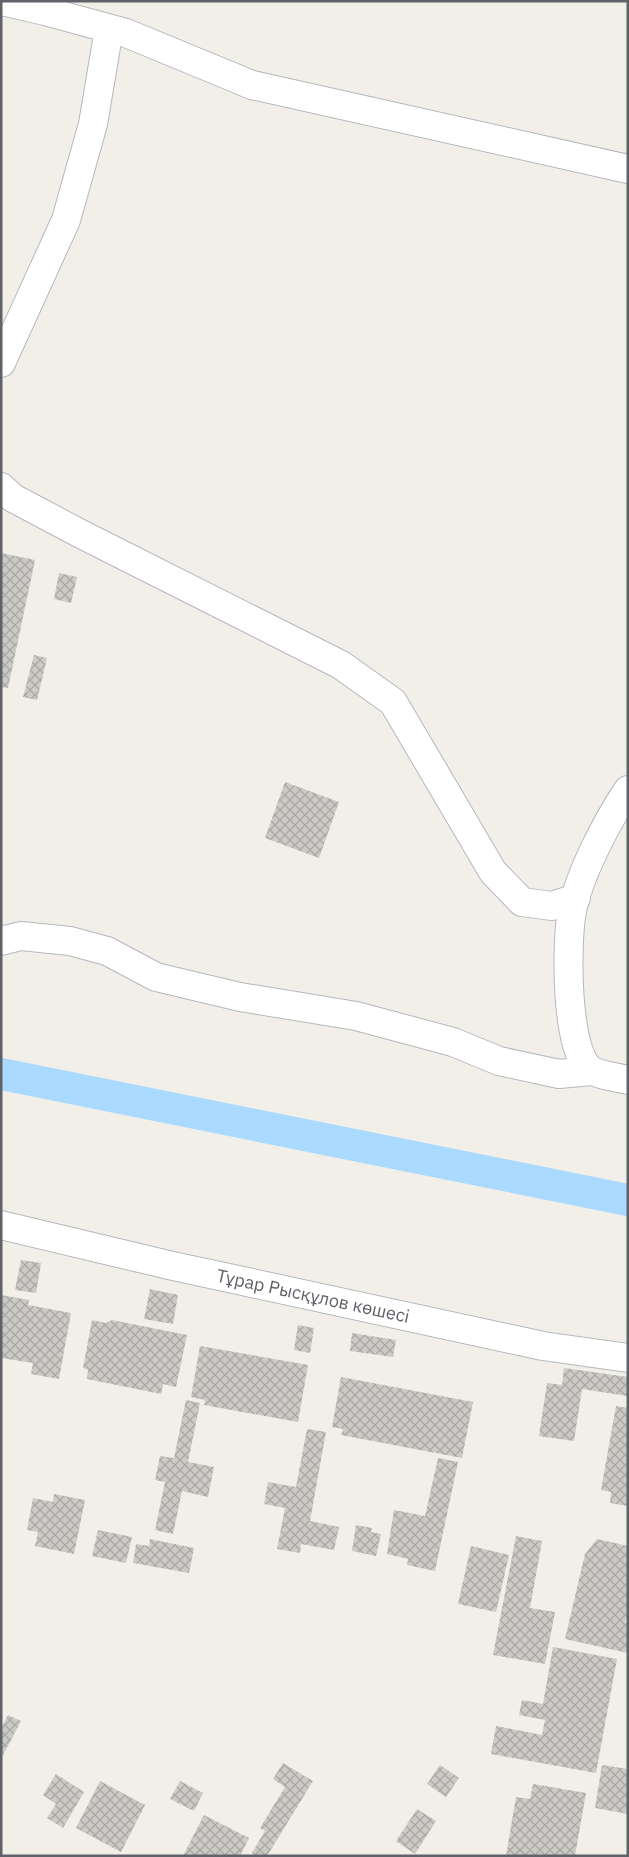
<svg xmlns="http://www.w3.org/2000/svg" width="629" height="1857" viewBox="0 0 629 1857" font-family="'IBM Plex Sans',sans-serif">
<defs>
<pattern id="building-cross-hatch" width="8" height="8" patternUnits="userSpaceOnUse" patternTransform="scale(1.25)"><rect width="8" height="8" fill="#cccac5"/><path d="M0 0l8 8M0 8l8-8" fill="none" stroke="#a9a8a4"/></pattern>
</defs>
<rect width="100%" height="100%" fill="#f1efe8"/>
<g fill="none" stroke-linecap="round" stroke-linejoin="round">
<!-- canal -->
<path stroke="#aadaff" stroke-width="32" d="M1,1074L628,1200"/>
</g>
<!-- building -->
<g fill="url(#building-cross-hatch)">
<path d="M1,553L35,560L8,688L1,687Z"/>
<path d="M59,573L77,577L71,603L54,599Z"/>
<path d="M34,655L47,658L37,700L23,697Z"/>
<path d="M285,782L339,802L319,858L265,838Z"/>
<path d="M21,1260L41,1263L36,1293L15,1290Z"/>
<path d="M150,1289L178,1295L173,1324L144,1319Z"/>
<path d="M1,1295L29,1300L28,1305L71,1313L59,1379L31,1374L33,1363L1,1358Z"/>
<path d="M92,1320L106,1323L112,1320L187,1335L176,1387L163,1384L161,1394L87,1379L88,1370L83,1368Z"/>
<path d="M298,1325L314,1328L310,1353L294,1350Z"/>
<path d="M352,1333L396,1340L393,1357L350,1351Z"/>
<path d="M200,1346L308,1365L298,1422L204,1405L205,1400L191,1397Z"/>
<path d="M564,1368L628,1377L627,1396L582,1389L574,1441L539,1436L547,1383L562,1385Z"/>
<path d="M341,1377L473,1402L462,1458L341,1435L343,1429L332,1427Z"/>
<path d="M186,1400L200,1403L188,1462L214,1467L208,1497L182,1491L173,1534L155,1530L165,1482L155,1480L160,1456L174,1458Z"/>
<path d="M616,1406L628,1408V1506L610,1503L611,1492L601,1490Z"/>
<path d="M307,1429L326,1432L310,1521L339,1527L334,1550L301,1544L300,1553L277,1549L285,1508L264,1504L268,1482L296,1487Z"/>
<path d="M438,1458L458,1462L435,1571L407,1565L408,1559L387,1554L394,1510L425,1516Z"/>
<path d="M54,1494L85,1500L74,1554L35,1546L38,1532L27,1530L33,1498L53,1502Z"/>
<path d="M356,1525L372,1528L371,1532L381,1534L376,1556L352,1551Z"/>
<path d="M98,1530L132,1537L126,1563L92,1556Z"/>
<path d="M516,1536L542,1541L530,1608L555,1612L545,1664L493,1655Z"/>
<path d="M150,1539L194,1548L189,1573L133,1563L136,1544L149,1546Z"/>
<path d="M597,1539L628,1546V1613L625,1623H628V1653L565,1639L585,1554Z"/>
<path d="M471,1546L509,1555L496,1612L458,1604Z"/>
<path d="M553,1647L617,1659L596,1773L491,1754L496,1726L542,1735L545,1720L519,1715L522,1700L543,1704Z"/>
<path d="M8,1715L21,1721L1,1759V1729Z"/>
<path d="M283,1763L313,1781L267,1856H256L252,1853L265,1831L260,1828L285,1787L273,1779Z"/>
<path d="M440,1765L459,1778L446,1797L427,1784Z"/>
<path d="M602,1765L628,1769V1814L595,1808Z"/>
<path d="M56,1774L84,1792L63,1828L47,1818L56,1804L43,1795Z"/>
<path d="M100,1781L145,1805L121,1852L76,1828Z"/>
<path d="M180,1781L203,1793L194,1811L170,1799Z"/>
<path d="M533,1784L586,1793L575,1856H506L516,1797L530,1799Z"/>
<path d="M417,1809L436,1821L415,1854L396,1841Z"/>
<path d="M204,1815L249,1838L240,1856H183Z"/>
</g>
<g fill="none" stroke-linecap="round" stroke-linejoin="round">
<!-- minor casing -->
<g stroke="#b5b8bc" stroke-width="30">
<g id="minor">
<path d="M2,1L45,11L126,33L252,85L628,169"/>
<path d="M1,363L66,220L93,124L109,29"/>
<path d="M1,487L13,498L79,533L341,665L393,702L493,872L522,902L552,906L576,898"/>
<path d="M628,790C607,821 579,875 572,911C566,941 565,1053 591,1070C600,1076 617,1077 628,1080"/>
<path d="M1,941L21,936L70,941L107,951L156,977L240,997L356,1016L453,1042L499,1061L559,1074L591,1071"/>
<path id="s1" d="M1,1225L173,1266L543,1346L628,1358"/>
</g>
</g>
<!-- minor -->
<use href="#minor" stroke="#fff" stroke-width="28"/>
</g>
<g text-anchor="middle" stroke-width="4" stroke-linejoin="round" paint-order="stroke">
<!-- street labels -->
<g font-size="18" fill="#5f6368" stroke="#fff">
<text dy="6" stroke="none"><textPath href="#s1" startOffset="320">Тұрар Рысқұлов көшесі</textPath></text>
</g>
</g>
<!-- border -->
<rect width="629" height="1857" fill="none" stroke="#5f6368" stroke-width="5"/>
</svg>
